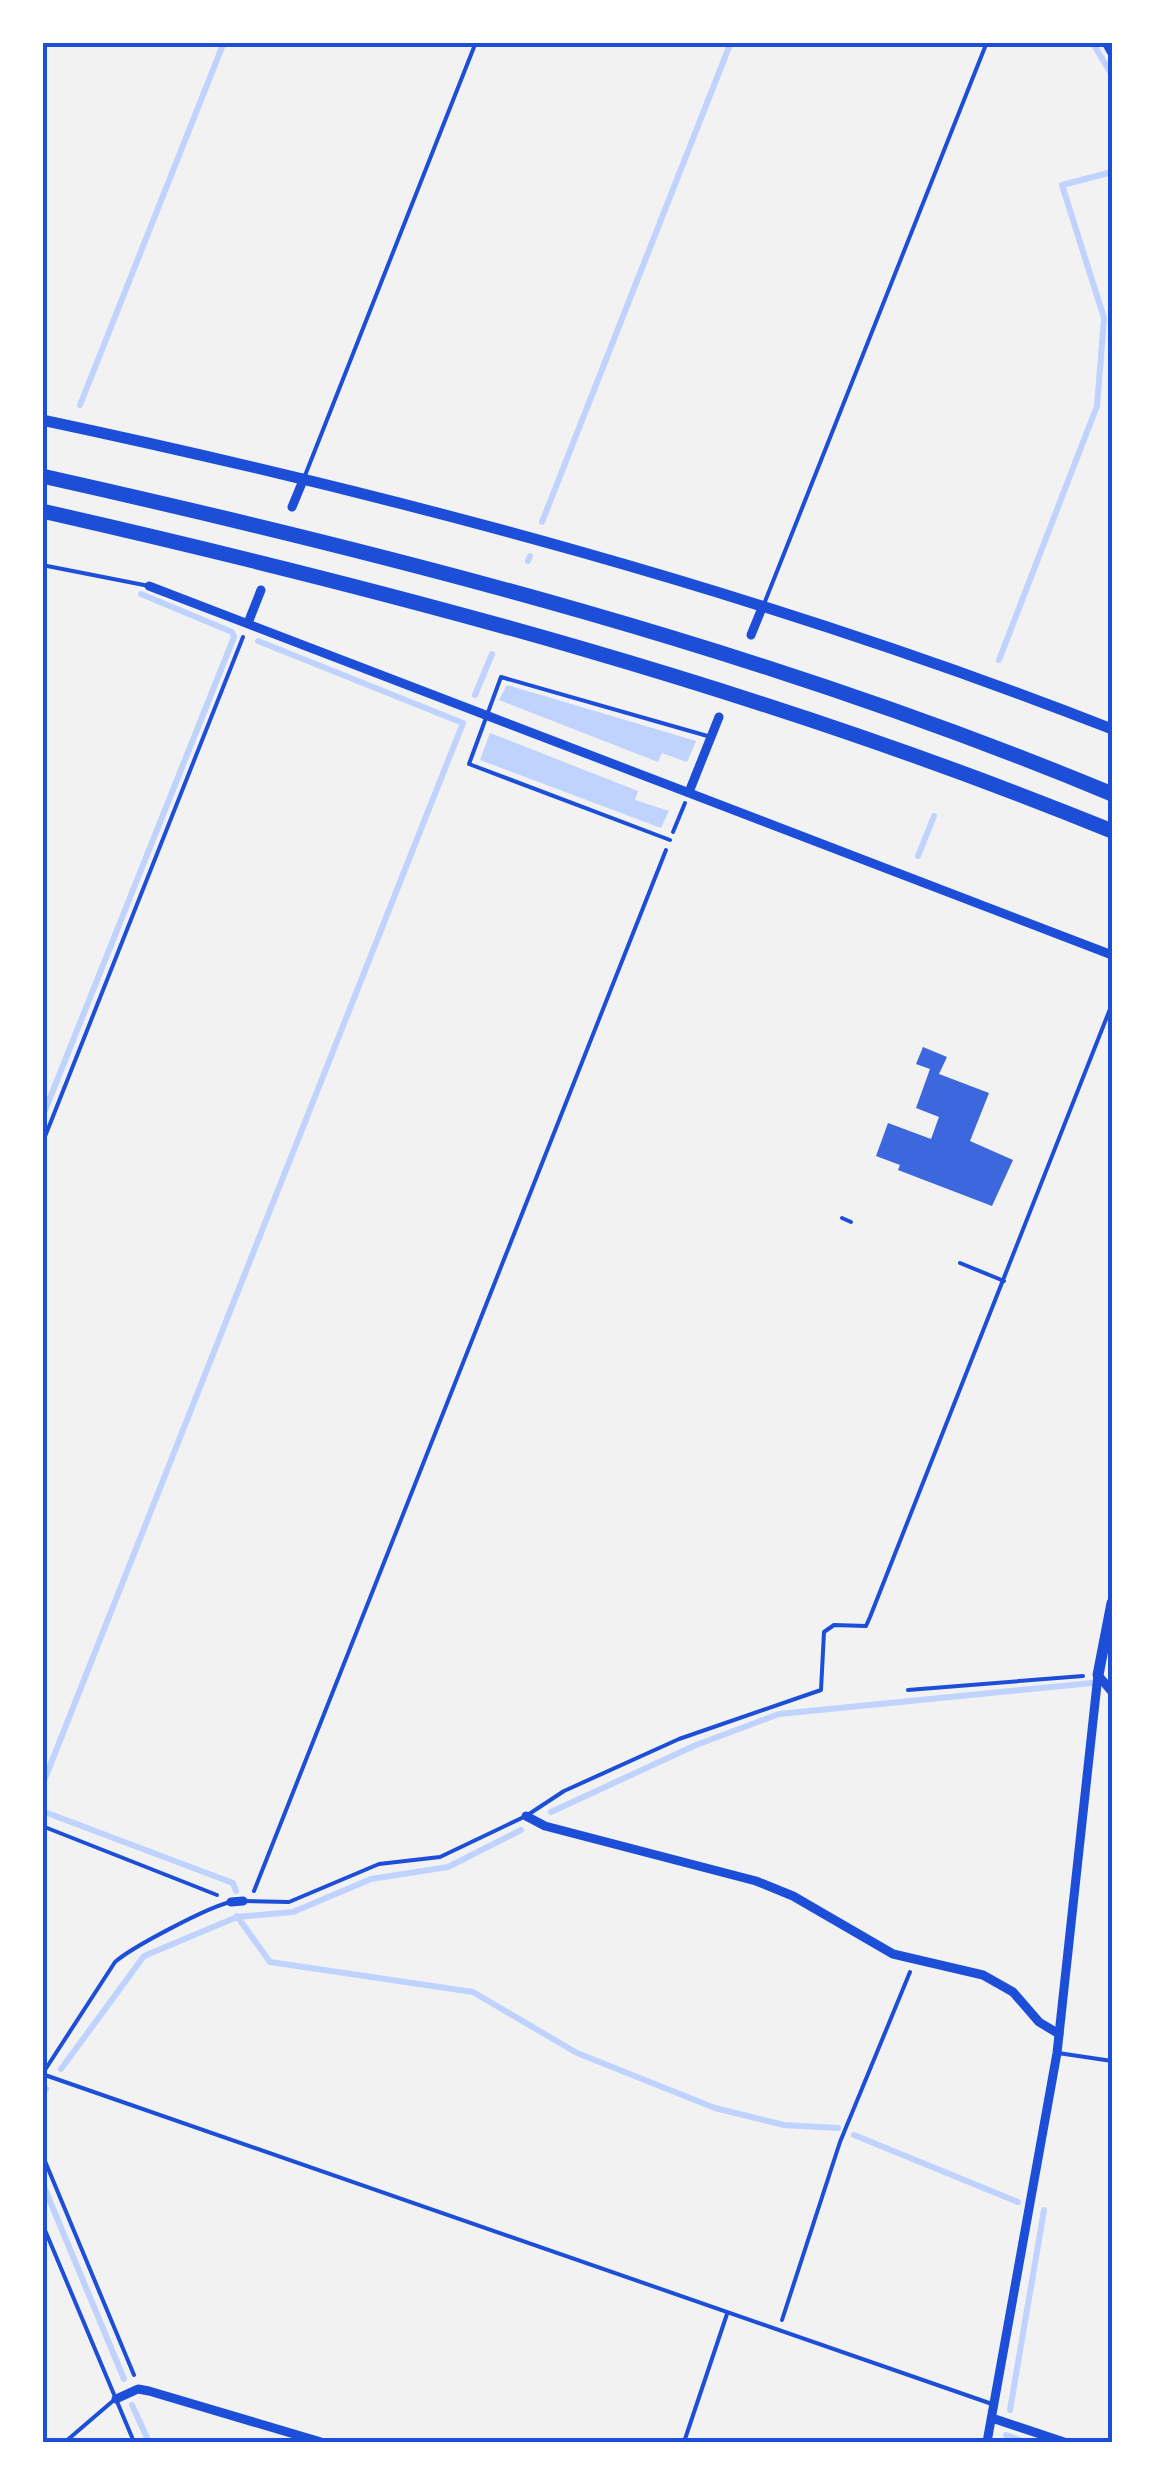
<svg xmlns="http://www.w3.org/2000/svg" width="1155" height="2485" viewBox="0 0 1155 2485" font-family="Overpass,sans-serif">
<rect width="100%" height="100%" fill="#f2f2f2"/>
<!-- water -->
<g fill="#bfd3fe">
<path d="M507,685L696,741L687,762L662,753L658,762L499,700Z"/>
<path d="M490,733L638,791L635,800L669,811L661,828L480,760Z"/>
</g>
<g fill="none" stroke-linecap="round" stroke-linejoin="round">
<!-- stream -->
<g stroke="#bfd3fe" stroke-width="6">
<path d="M1092,42L1112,75"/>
<path d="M80,405L224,42"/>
<path d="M542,522L731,42"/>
<path d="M528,561L530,556"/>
<path d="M999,660L1097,406L1104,318L1062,185L1112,172"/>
<path d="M475,695L492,654"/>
<path d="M918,856L934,816"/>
<path d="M42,1118L234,637L232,632L141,594"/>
<path d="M42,1786L463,723L258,641"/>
<path d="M42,1811L233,1883L236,1891"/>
<path d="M551,1812L696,1745L779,1714L1112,1681"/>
<path d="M237,1916L270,1962L473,1992L577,2053L715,2108L784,2125L838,2128"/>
<path d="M61,2069L144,1956L237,1917L293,1912L371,1879L448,1867L521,1830"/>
<path d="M42,2095L46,2089"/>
<path d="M854,2135L1018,2202"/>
<path d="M42,2182L124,2379"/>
<path d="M132,2405L149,2442"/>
<path d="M1010,2410L1044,2210"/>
<path d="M1006,2435L1025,2442"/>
</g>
</g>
<!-- building -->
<path fill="#3d67dc" d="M923,1047L947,1057L939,1074L989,1093L970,1141L1013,1160L992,1206L898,1170L900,1165L876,1156L888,1123L931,1139L939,1117L916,1108L930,1069L916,1064Z"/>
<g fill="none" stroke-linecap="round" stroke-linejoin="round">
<!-- path -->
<g stroke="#1d4ed8" stroke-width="4">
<path d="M673,832L685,803"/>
<path d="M42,1144L243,637"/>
<path d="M842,1218L851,1222"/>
<path d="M908,1690L1083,1676"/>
<path d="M42,1826L217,1895"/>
<path d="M254,1891L666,850"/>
<path d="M42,2154L134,2375"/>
<path d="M782,2320L840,2142L910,1972"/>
</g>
<!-- service -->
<g stroke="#1d4ed8" stroke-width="4">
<path d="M304,478L476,42"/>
<path d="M42,565L149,586"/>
<path d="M764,604L987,42"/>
<path d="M670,840L469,764L501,677L711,737"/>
<path d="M960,1263L1004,1281"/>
<path d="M243,1901L289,1902L379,1864L440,1857L526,1816L564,1791L679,1739L821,1690L824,1632L834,1625L866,1626L870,1617L1112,1004"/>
<path d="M1058,2053L1112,2061"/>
<path d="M43,2073L115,1962C132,1947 210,1906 231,1902"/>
<path d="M42,2074L992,2404"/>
<path d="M42,2223L134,2442"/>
<path d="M65,2442L114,2400"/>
<path d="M684,2442L727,2314"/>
</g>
<!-- minor -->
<g stroke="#1d4ed8" stroke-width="9">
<path d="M292,507L304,478"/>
<path d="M149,586L1112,955"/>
<path d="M248,623L261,590"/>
<path d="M751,635L762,608"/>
<path d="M689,792L719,717"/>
<path d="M1098,1675L1112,1692"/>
<path d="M526,1816L545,1826L756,1881L793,1896L893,1954L983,1975L1013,1992L1039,2022L1059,2034"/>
<path d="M231,1902L243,1901"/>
<path d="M116,2399L138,2389L149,2391L321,2442"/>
<path d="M992,2418L1064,2442"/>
<path d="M987,2442L1057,2053L1098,1675"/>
</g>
<!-- tertiary -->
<g stroke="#1d4ed8" stroke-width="11">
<path d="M1107,42L1112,51"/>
<path d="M42,420C405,497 767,594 1112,729"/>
<path d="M1098,1675L1112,1603"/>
</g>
<!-- motorway -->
<g stroke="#1d4ed8" stroke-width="15">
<path d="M42,476C405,557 768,651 1112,794"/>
<path d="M42,511C407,594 766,690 1112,831"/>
</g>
</g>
<!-- border -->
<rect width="1155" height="2485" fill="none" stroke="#ffffff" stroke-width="90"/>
<rect x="45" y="45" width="1065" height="2395" fill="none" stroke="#1d4ed8" stroke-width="4"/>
</svg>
